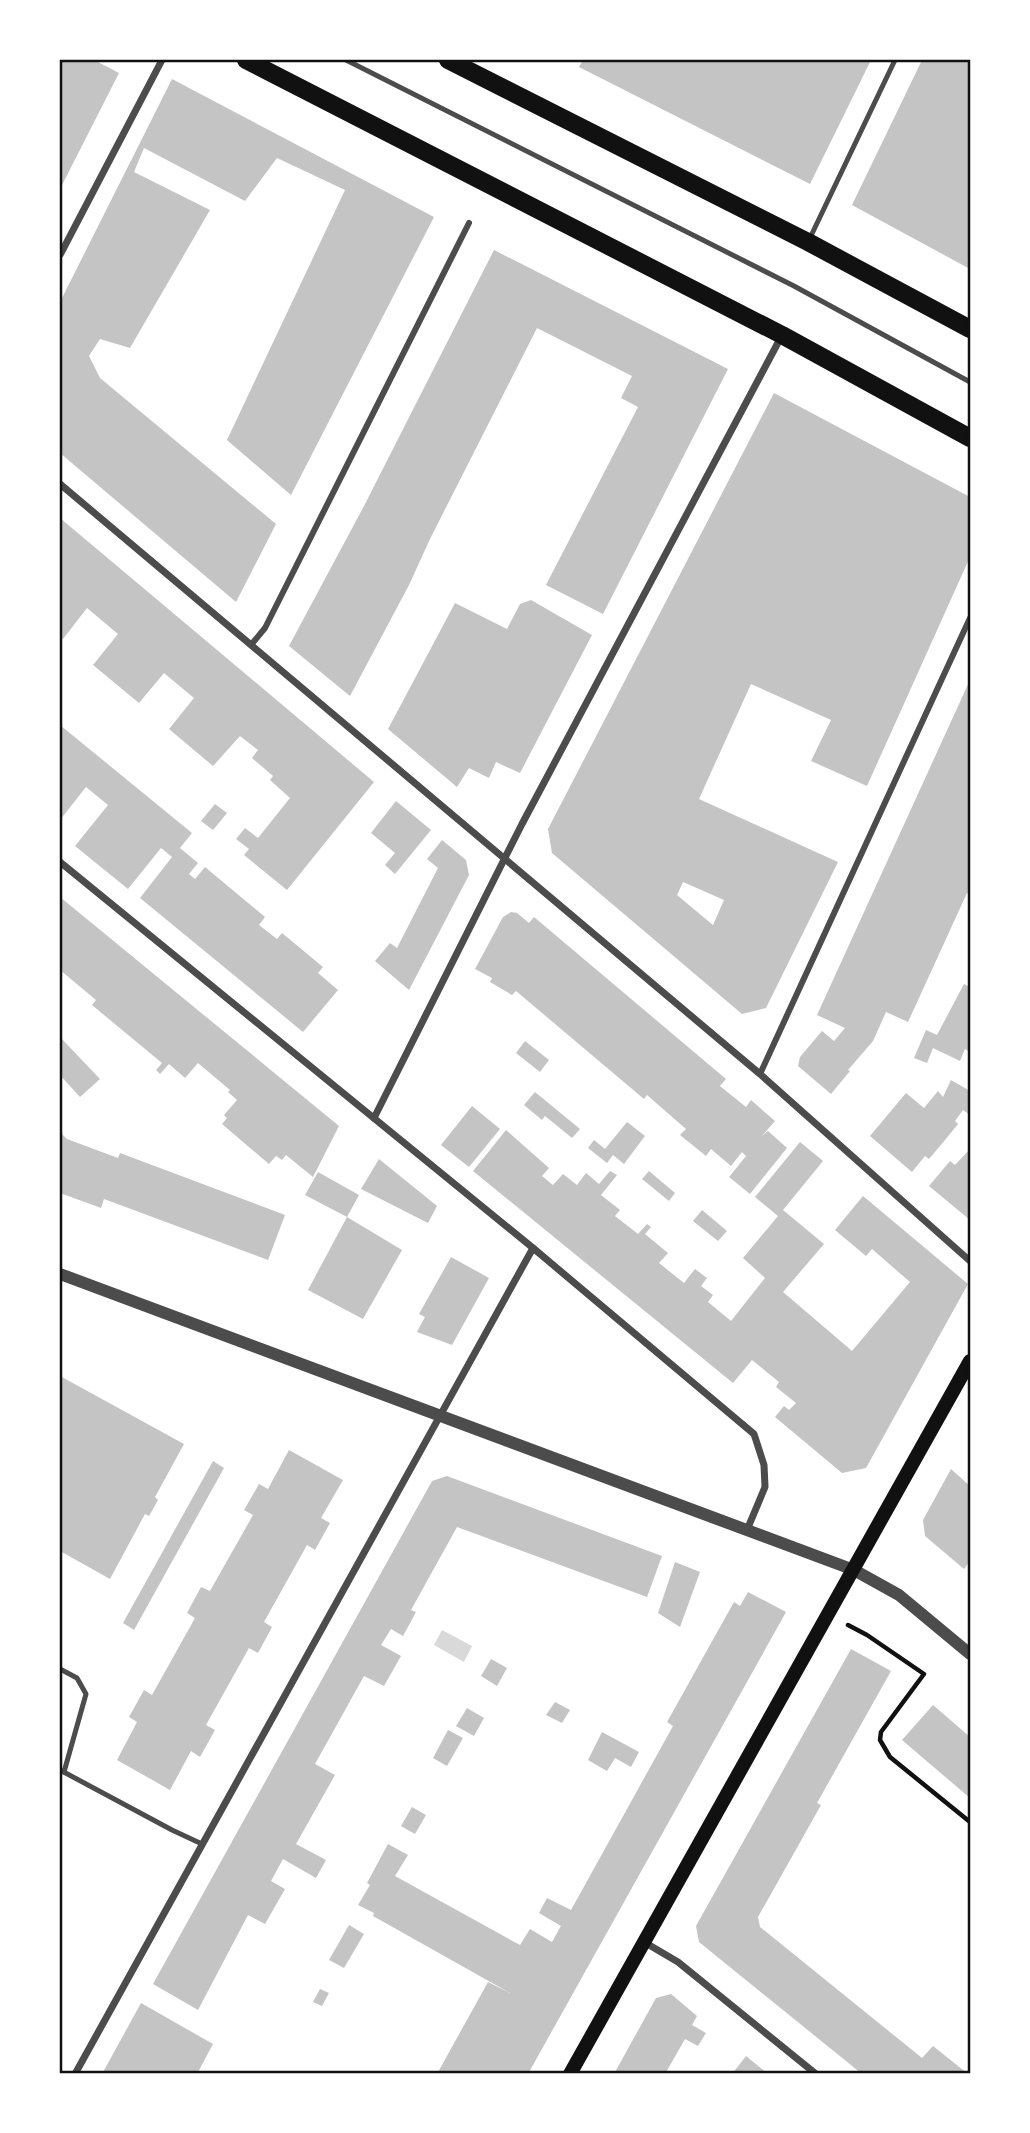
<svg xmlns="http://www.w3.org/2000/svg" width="1030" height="2133" viewBox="0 0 1030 2133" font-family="Literata,serif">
<rect width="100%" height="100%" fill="#fff"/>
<!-- water -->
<path fill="#d9d9d9" d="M442,1630L472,1646L464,1662L434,1645Z"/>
<!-- building -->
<g fill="#c4c4c4" fill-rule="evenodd">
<path d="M60,60H94L119,73L60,189Z"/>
<path d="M583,60H871L810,184L579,67Z"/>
<path d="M922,60H970V269L852,205Z"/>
<path d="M172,79L434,217L291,495L227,440L345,190L277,158L245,201L144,148L134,172L210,210L130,348L100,339L89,356L100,378L276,524L236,602L60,453V302Z"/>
<path d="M494,250L728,369L603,614L546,585L638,407L621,398L632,376L537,328L430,539L409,585L350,696L289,646L364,506Z"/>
<path d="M774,393L970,497V557L867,786L811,761L831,720L751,684L699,799L838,862L766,1008L742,1014L552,853L548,829ZM683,882L724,900L713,925L677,895Z"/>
<path d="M60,518L374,782L287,890L244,855L249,849L236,839L245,828L258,838L290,798L270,780L273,776L252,758L258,750L240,736L213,766L169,729L194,698L164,673L139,703L93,665L118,634L87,608L63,639L60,637Z"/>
<path d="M531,600L592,635L520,773L496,762L489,778L469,768L457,787L388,729L455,603L507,629L520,604Z"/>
<path d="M970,680V894L967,893L908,1022L886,1012L873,1041L848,1070L850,1071L831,1094L798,1066L800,1057L822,1031L834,1041L845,1028L817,1015Z"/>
<path d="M60,725L192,833L180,848L198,863L189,874L195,879L205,867L265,917L259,925L277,939L282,933L323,967L318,973L338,990L303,1032L140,898L172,857L161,848L128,889L75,846L108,805L86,787L60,820Z"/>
<path d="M396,801L431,830L395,874L385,865L395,853L371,833Z"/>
<path d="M215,804L227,813L213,830L201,821Z"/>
<path d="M442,840L466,860L469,875L409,990L375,961L390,943L397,948L438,868L427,859Z"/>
<path d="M60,897L339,1126L313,1177L286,1155L282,1160L276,1156L269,1164L222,1124L227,1118L224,1115L237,1100L228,1092L230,1090L198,1063L185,1078L169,1064L160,1074L156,1070L162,1063L92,1005L96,1000L60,970L61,967L60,966Z"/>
<path d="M511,912L517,913L529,923L534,917L726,1079L720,1086L746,1107L751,1100L775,1121L762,1136L768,1131L787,1148L750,1194L729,1177L746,1156L742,1152L731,1166L711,1149L706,1156L680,1135L686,1129L647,1095L644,1099L516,991L512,995L490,982L492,978L475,969L503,917Z"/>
<path d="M964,984L970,987V1052L965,1049L960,1061L933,1048L927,1063L914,1058L926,1030L937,1035Z"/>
<path d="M60,1037L100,1079L80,1097L60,1075Z"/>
<path d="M525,1041L549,1060L540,1072L516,1053Z"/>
<path d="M951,1080L970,1091V1115L963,1110L955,1121L958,1124L945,1140L929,1159L925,1156L912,1172L870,1136L906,1093L924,1108L938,1091L943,1097Z"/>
<path d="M535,1092L580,1129L572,1138L545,1116L542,1120L524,1105Z"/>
<path d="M472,1106L500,1129L469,1167L441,1145Z"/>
<path d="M627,1122L645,1136L624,1164L613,1155L607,1163L588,1148L594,1140L605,1149Z"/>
<path d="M506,1130L549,1168L542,1176L553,1185L563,1174L577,1185L586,1173L599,1184L610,1171L617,1175L601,1195L620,1210L615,1216L638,1234L647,1224L651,1227L645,1234L668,1253L659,1263L684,1283L695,1269L707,1278L701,1286L713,1295L708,1302L731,1321L765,1278L743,1258L778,1216L755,1197L800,1142L823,1161L783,1210L824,1244L783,1292L817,1321L852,1351L910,1282L872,1249L866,1256L835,1230L863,1196L968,1284L866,1468L842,1473L775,1417L784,1406L789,1410L796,1403L776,1387L779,1382L752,1360L733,1383L473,1171Z"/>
<path d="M60,1132L67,1139L118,1158L120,1153L285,1215L268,1260L104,1199L101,1208L60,1193Z"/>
<path d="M970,1149V1220L929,1186L950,1161L955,1165Z"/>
<path d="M379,1159L437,1206L428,1223L361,1189Z"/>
<path d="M649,1171L675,1193L669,1201L642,1179Z"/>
<path d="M318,1172L359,1195L347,1217L305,1195Z"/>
<path d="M702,1210L727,1231L718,1241L693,1221Z"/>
<path d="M347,1217L402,1250L363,1319L308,1290Z"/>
<path d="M451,1257L489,1278L452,1345L417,1332L425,1317L419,1314Z"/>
<path d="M60,1376L184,1444L155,1497L158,1500L149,1516L145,1514L110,1579L60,1551Z"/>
<path d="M289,1450L343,1480L321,1518L330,1523L315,1550L307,1545L264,1622L272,1627L258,1653L249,1648L206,1725L215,1730L200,1757L191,1751L170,1790L117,1760L137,1722L129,1717L144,1690L152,1695L195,1618L187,1613L201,1587L210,1591L253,1515L244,1510L259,1484L268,1489Z"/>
<path d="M213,1461L224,1468L134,1630L123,1623Z"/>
<path d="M951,1469L970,1486V1561L964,1569L925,1536L923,1520Z"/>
<path d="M447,1476L662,1556L647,1597L457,1527L411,1610L416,1612L403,1636L391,1629L381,1645L401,1656L384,1686L364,1676L315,1764L335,1775L296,1844L326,1860L316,1878L283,1859L271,1881L285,1889L265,1924L248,1915L198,2010L153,1984L432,1481Z"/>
<path d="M675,1562L700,1572L680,1627L658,1613Z"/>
<path d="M748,1592L786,1612L528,2074H437L488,1982L512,1994L373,1916L374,1913L358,1905L370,1885L367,1883L388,1844L408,1855L395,1876L520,1945L530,1929L552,1942L561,1926L539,1913L547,1898L571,1910L673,1726L667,1722L734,1602L740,1606Z"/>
<path d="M851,1649L891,1671L817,1803L821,1805L758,1917L760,1927L922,2058L933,2046L968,2074H862L699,1942L696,1926Z"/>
<path d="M491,1659L507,1668L497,1686L481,1676Z"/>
<path d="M555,1702L570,1710L562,1723L546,1715Z"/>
<path d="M933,1705L970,1737V1798L902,1740Z"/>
<path d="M467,1708L484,1718L474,1736L456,1726Z"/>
<path d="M448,1730L463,1738L447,1766L433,1758Z"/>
<path d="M602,1732L639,1752L631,1767L615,1758L607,1771L588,1760Z"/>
<path d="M412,1807L426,1815L415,1834L401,1826Z"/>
<path d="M349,1925L364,1934L344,1968L329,1960Z"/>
<path d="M320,1989L329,1993L322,2006L313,2002Z"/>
<path d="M671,1994L697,2016L692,2025L706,2033L698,2046L685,2039L665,2074H614L656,1998Z"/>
<path d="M141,2003L213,2044L197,2074H102Z"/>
<path d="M746,2056L768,2074H732Z"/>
</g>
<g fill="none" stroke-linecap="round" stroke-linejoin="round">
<!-- path -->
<path stroke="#111" stroke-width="4.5" d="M848,1625L867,1635L924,1674L881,1732L880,1740L890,1757L970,1822"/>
<!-- service -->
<g stroke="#4c4c4c" stroke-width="5">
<path d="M346,60L794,286L970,382"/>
<path d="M809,240L895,60"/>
<path d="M60,1669L77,1678L86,1694L64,1772"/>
<path d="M60,1770L172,1830L202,1844"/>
</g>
<!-- pedestrian -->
<g stroke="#4c4c4c" stroke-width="6">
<path d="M251,645L265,628L469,223"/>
<path d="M760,1074L970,618"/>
</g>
<!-- minor -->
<g stroke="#4c4c4c" stroke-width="7">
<path d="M60,255L162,60"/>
<path d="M60,484L760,1074L970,1261"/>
<path d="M60,862L533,1248L754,1434L764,1465L765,1487L747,1530"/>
<path d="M374,1118L522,824L781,337"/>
<path d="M644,1942L678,1962L816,2074"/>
<path d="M75,2074L533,1248"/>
</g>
<!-- tertiary -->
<path stroke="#4c4c4c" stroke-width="12" d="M60,1274L854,1570L899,1595L970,1654"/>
<!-- secondary -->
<path stroke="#111" stroke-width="14" d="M570,2074L970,1361"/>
<!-- primary -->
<g stroke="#111" stroke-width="18">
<path d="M246,60L782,335L970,438"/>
<path d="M448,60L808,242L970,329"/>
</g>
</g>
<!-- border -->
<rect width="1030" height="2133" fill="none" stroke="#ffffff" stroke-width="122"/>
<rect x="61" y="61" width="908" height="2011" fill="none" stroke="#111" stroke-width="2.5"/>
</svg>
